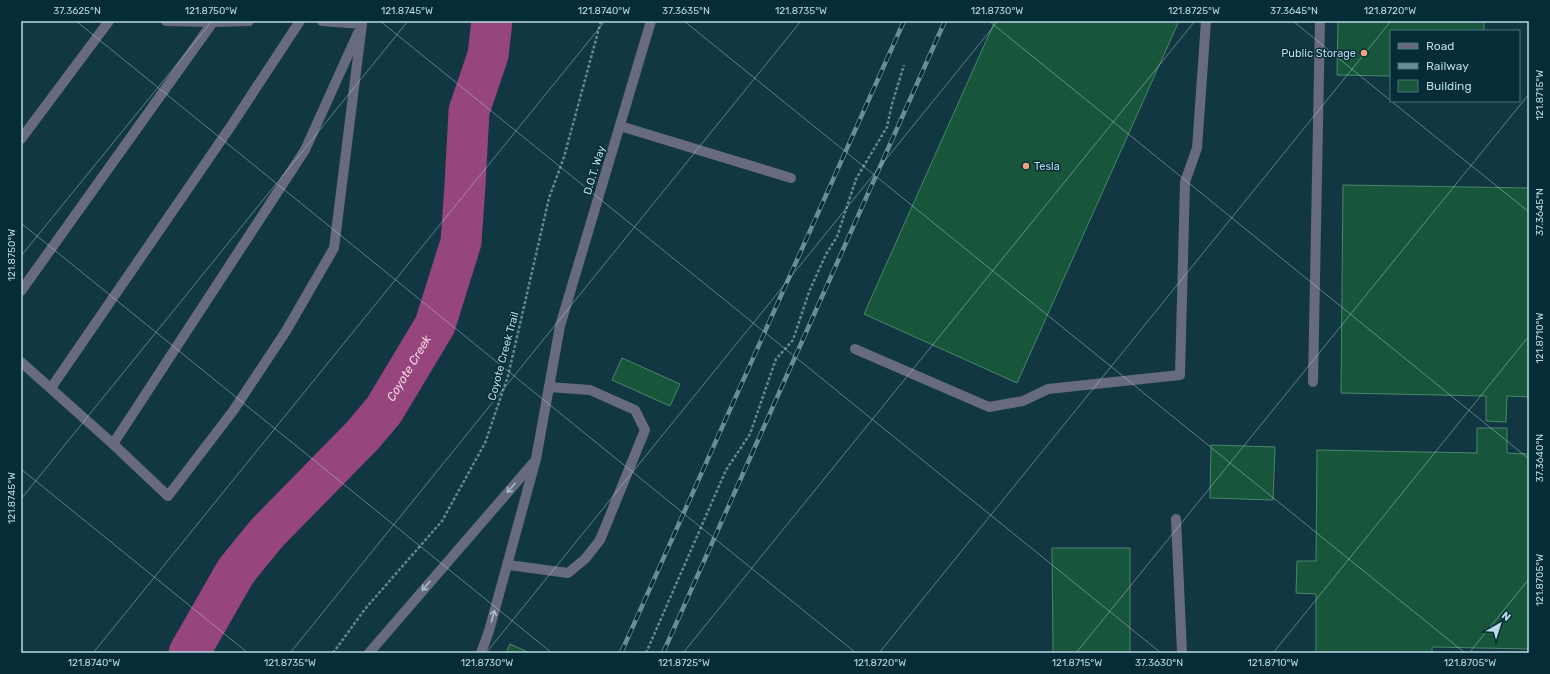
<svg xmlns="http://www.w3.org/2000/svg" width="1550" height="674" viewBox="0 0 1550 674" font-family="Rubik,sans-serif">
<rect width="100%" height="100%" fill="#113742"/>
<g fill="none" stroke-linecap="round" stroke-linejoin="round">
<!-- river -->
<path stroke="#96457d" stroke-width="41" id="s1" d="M189,653L236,571L267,533L363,435L384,410L435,325L461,242L465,185L469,111L488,55L492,21"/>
</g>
<!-- building -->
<g fill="#18563b" stroke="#4b8669">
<path d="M995,21H1179L1017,383L864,314Z"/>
<path d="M1338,21H1484V31H1391V76L1337,75Z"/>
<path d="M1343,185L1529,188V397L1507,396L1506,422L1486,421V396L1341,393Z"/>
<path d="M622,358L680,384L670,406L612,380Z"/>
<path d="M1477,428H1507V453L1529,454V649L1432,647V653H1316V594L1296,593L1297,561H1316L1317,450L1477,453Z"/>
<path d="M1211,445L1275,447L1273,500L1210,498Z"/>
<path d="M1052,548H1130V653H1053Z"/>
<path d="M510,644L530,653H506Z"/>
</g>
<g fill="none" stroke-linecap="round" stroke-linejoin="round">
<!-- path -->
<g stroke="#648893" stroke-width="2.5" stroke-dasharray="3 2" stroke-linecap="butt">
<path d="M333,653L365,609L442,521L485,443L508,376L549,198L564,157L601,21"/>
<path d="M646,653L726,470L750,434L776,359L793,340L809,292L826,254L837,237L856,179L887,127L892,104L904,65"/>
</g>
<!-- minor -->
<g stroke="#686a80" stroke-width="10">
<path d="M166,21L213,22"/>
<path d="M620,126L791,178"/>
<path d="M21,139L109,21"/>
<path d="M21,291L213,22L249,21"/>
<path d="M855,349L989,407L1023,401L1048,389L1180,375L1185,182L1197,148L1206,21"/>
<path d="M21,362L113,444L168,496L233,411L286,331L334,248L362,24L322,21"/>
<path d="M1313,382L1320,21"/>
<path d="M51,388L231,126L300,21"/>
<path d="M113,444L305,150L358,33"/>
<path d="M1176,519L1182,653"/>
<path d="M508,565L568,573L585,559L600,540L645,430L635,410L590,390L549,387"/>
<path d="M369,653L534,462"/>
<path d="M481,653L489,631L536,459L560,326L651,21"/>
</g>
<!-- rail casing -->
<g stroke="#6a8d99" stroke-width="4.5">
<g id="rail">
<path d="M621,653L904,21"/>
<path d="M663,653L945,21"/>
</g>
</g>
<!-- rail -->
<use href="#rail" stroke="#052d38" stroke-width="3" stroke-dasharray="9" stroke-linecap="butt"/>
</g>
<!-- one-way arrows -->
<defs><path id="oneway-shaft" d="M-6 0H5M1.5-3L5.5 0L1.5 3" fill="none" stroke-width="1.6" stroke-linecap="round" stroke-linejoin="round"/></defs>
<g stroke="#a5becc">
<use href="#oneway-shaft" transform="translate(511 488) rotate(131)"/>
<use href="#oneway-shaft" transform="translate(426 586) rotate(131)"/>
<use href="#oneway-shaft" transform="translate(493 616) rotate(-74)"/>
</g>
<!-- ticks -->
<path fill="none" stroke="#b9dae6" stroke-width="1" stroke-opacity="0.45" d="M76,21L856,653M380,21L1161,653M684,21L1465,653M989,21L1529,459M1293,21L1391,101M1391,101L1529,212M21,223L552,653M21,256L212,21M21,469L248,653M21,499L408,21M93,653L605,21M290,653L801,21M486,653L998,21M683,653L1195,21M879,653L1391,21M1076,653L1529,94M1273,653L1529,336M1469,653L1529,579"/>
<!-- markers -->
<g fill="#f2a081" stroke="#052d38" stroke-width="1.5">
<circle cx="1364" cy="53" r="4"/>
<circle cx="1026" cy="166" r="4"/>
</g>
<g text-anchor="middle" stroke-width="3" stroke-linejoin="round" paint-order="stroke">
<!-- poi labels -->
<g font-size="11" fill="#b9dae6" stroke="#052d38" text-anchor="end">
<text x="1356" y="57">Public Storage</text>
<text x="1034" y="170" text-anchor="start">Tesla</text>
</g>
<!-- street labels -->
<g font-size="11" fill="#b9dae6" stroke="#052d38">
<text transform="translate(594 170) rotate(-73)" y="4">D.O.T. Way</text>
<text transform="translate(503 356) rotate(-75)" y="4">Coyote Creek Trail</text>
</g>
<!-- water labels -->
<g font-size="12" font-style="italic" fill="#f1d9e7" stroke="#052d38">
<text dy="4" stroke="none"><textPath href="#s1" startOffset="362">Coyote Creek</textPath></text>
</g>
</g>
<!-- border -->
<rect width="1550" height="674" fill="none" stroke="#052d38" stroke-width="44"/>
<!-- legend -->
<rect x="1390" y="30" width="130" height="72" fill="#052d38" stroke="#4d727e"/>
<rect x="1398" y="43" width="20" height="6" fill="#686a80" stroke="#4d727e"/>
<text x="1426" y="50" font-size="12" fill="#b9dae6">Road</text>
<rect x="1398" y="63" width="20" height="6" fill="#6a8d99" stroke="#4d727e"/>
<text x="1426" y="70" font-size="12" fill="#b9dae6">Railway</text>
<rect x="1398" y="80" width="20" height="12" fill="#18563b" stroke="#4d727e"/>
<text x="1426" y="90" font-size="12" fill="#b9dae6">Building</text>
<!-- north arrow -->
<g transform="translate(1500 624) rotate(39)" stroke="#052d38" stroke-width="3" paint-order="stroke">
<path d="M0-3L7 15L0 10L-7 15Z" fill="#b9dae6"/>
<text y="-6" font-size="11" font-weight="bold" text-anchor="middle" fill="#b9dae6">N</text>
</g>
<rect x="22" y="22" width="1506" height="630" fill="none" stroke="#b9dae6" stroke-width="1.5"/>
<g font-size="10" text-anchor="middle" fill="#b9dae6">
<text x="77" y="14">37.3625°N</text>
<text x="211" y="14">121.8750°W</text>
<text x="407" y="14">121.8745°W</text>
<text x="604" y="14">121.8740°W</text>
<text x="686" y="14">37.3635°N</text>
<text x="801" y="14">121.8735°W</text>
<text x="997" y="14">121.8730°W</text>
<text x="1194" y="14">121.8725°W</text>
<text x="1294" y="14">37.3645°N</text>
<text x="1390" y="14">121.8720°W</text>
<text transform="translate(1539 95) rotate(-90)" y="4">121.8715°W</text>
<text transform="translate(1539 212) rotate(-90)" y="4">37.3645°N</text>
<text transform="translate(11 255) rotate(-90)" y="4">121.8750°W</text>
<text transform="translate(1539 338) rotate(-90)" y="4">121.8710°W</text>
<text transform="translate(1539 458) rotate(-90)" y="4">37.3640°N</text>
<text transform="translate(11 498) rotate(-90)" y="4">121.8745°W</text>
<text transform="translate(1539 580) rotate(-90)" y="4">121.8705°W</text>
<text x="94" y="666">121.8740°W</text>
<text x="290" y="666">121.8735°W</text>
<text x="487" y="666">121.8730°W</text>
<text x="684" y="666">121.8725°W</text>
<text x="880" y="666">121.8720°W</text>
<text x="1077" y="666">121.8715°W</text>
<text x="1159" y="666">37.3630°N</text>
<text x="1273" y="666">121.8710°W</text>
<text x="1470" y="666">121.8705°W</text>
</g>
</svg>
